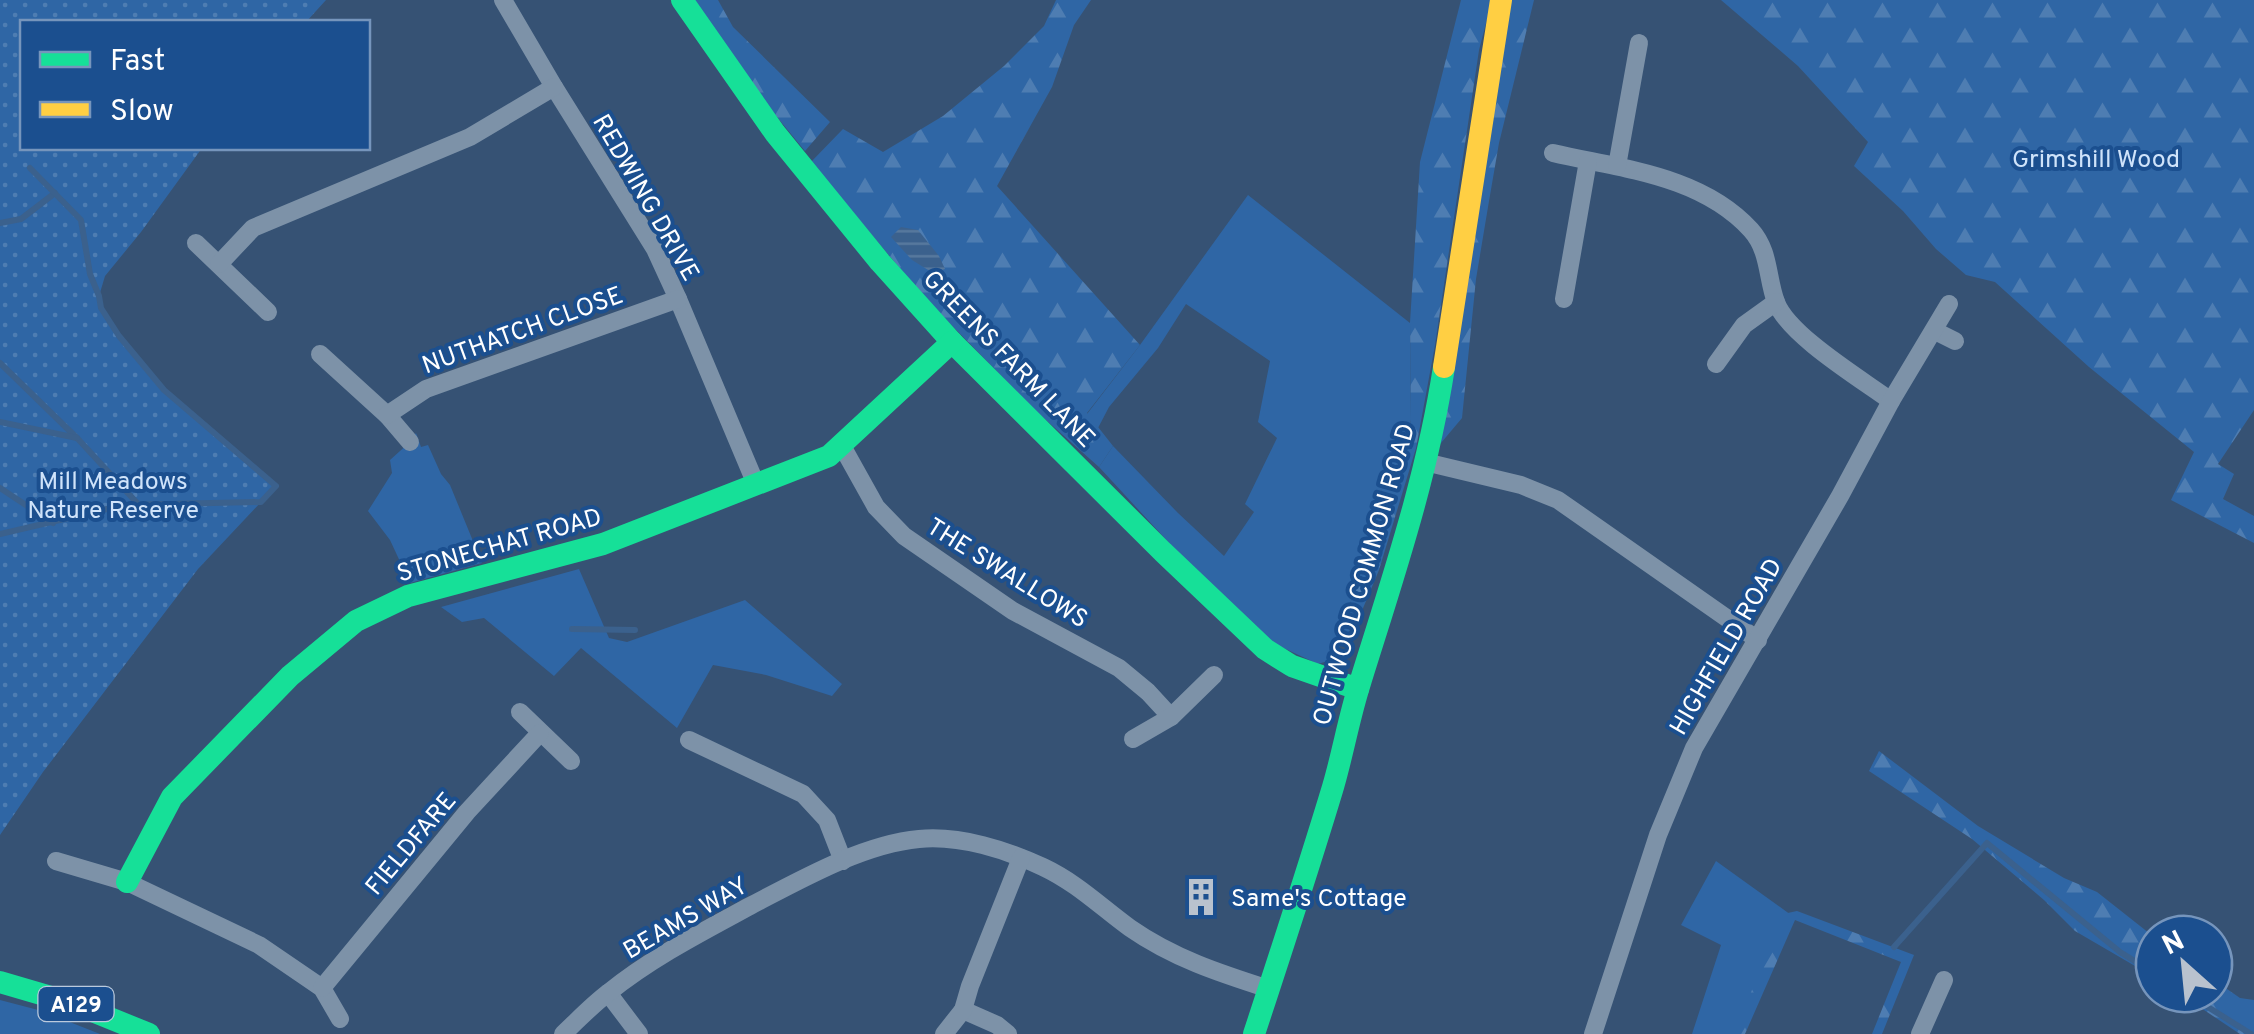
<svg xmlns="http://www.w3.org/2000/svg" width="2254" height="1034" viewBox="0 0 2254 1034" font-family="Overpass,sans-serif">
<defs>
<pattern id="forest-firs" width="22" height="20" patternUnits="userSpaceOnUse" patternTransform="scale(2.5)"><rect width="22" height="20" fill="#2f66a5"/><path d="M5 1l3.5 6h-7zM16 11l3.5 6h-7z" fill="#4e7db2"/></pattern>
<pattern id="park-dots" width="8" height="8" patternUnits="userSpaceOnUse" patternTransform="scale(2.5)"><rect width="8" height="8" fill="#2f66a5"/><path d="M2 2h.1M6 6h.1" fill="none" stroke="#4e7db2" stroke-width="1.8" stroke-linecap="round"/></pattern>
<pattern id="water-rules" width="6" height="5" patternUnits="userSpaceOnUse" patternTransform="scale(2.5)"><rect width="6" height="5" fill="#3b618d"/><path d="M0 2.5h6" fill="none" stroke="#58799e"/></pattern>
</defs>
<rect width="100%" height="100%" fill="#365274"/>
<!-- green -->
<g fill="#2f66a5">
<path d="M1248,195L1410,323L1411,420L1402,455L1382,489L1367,564L1348,608L1361,613L1331,660L1318,664L1264,639L1221,599L1099,467L1113,446L1178,513L1224,556L1254,512L1245,504L1277,438L1258,422L1270,361L1186,304L1158,348L1109,407L1098,428L1087,414L1140,345Z"/>
<path d="M416,433L421,447L428,445L441,474L450,485L482,563L410,583L390,540L368,511L392,473L390,460L410,442Z"/>
<path d="M579,569L609,638L627,642L745,600L842,684L832,696L766,675L713,665L677,728L581,648L554,676L484,618L462,622L441,607Z"/>
<path d="M1716,861L1798,920L1793,916L1741,1034H1692L1721,945L1681,925Z"/>
<path d="M0,1000L42,1011L100,1034H0Z"/>
</g>
<!-- forest -->
<g fill="url(#forest-firs)">
<path d="M693,0H718L733,27L830,122L805,151L736,67Z"/>
<path d="M1056,0H1091L1074,25L1052,87L997,186L1140,345L1087,413L1113,446L1099,467L1037,412L923,296L811,162L843,129L883,152L943,116L1004,66L1044,26Z"/>
<path d="M1461,0H1492L1479,50L1435,345L1416,448L1379,570L1361,613L1348,608L1367,564L1382,489L1402,455L1411,420L1410,323L1420,162Z"/>
<path d="M1501,0H1534L1499,143L1489,201L1476,279L1462,418L1425,462Z"/>
<path d="M1721,0H2254V410L2218,464L2234,474L2223,499L2254,516V543L2171,500L2194,452L2089,367L1995,282L1966,275L1936,249L1903,211L1854,166L1868,142L1798,66Z"/>
<path d="M1879,751L1978,826L2064,878L2097,892L2154,937V977L2075,931L2044,900L1972,839L1869,771Z"/>
<path d="M1797,911L1914,955L1882,1034H1872L1901,962L1795,920L1745,1034H1734L1783,914Z"/>
<path d="M2214,980L2240,998L2254,1000V1034H2240L2180,994H2214Z"/>
</g>
<!-- park -->
<path fill="url(#park-dots)" d="M0,0H326L306,22H22V148H202L141,232L105,276L99,296L101,308L119,336L164,390L276,486L198,569L43,772L0,835Z"/>
<!-- water -->
<path fill="url(#water-rules)" d="M901,227L918,230L939,256L945,269L933,273L912,260L891,237Z"/>
<g fill="none" stroke-linecap="round" stroke-linejoin="round">
<!-- stream -->
<g stroke="#3b618d" stroke-width="6">
<path d="M0,223L21,219L55,193"/>
<path d="M0,363L78,439L138,504"/>
<path d="M0,422L77,438"/>
<path d="M0,488L53,523"/>
<path d="M0,534L124,505L261,502L276,486L164,390L119,336L101,308L99,296L90,274L81,220L30,168"/>
<path d="M572,629L635,630"/>
<path d="M1894,947L1987,843L2120,952L2154,973"/>
<path d="M2187,994L2251,1034"/>
</g>
<!-- street -->
<g stroke="#7d92a8" stroke-width="18">
<path d="M503,0L554,87L655,249L678,299L755,482"/>
<path d="M1553,153C1621,169 1701,175 1751,230C1770,251 1767,279 1776,302C1788,335 1861,379 1891,401"/>
<path d="M1617,166L1639,43"/>
<path d="M196,243L268,312"/>
<path d="M219,264L253,228L470,137L554,87"/>
<path d="M1564,299L1588,161"/>
<path d="M1935,331L1955,341"/>
<path d="M320,354L387,415L410,442"/>
<path d="M1716,364L1744,325L1776,302"/>
<path d="M387,415L426,389L678,299"/>
<path d="M842,446L876,507L904,536L1013,611L1119,668L1148,692L1171,717"/>
<path d="M1425,462L1521,485L1558,500L1758,640"/>
<path d="M520,712L571,761"/>
<path d="M1133,739L1171,717L1214,675"/>
<path d="M689,740L803,794L827,820L843,861"/>
<path d="M56,861L127,882L259,945L322,988L340,1019"/>
<path d="M322,988L467,812L540,733"/>
<path d="M608,993L639,1034"/>
<path d="M963,1010L997,1025L1008,1034"/>
<path d="M563,1034C578,1020 592,1005 608,993C651,958 702,932 750,906C800,880 863,844 919,839C960,835 1007,850 1043,867C1077,883 1101,907 1130,928C1173,958 1219,973 1269,989"/>
<path d="M944,1034L963,1010L970,986L1021,858"/>
<path d="M1593,1034L1658,835L1694,748L1840,496L1891,401L1949,304"/>
<path d="M1920,1034L1944,980"/>
</g>
<!-- fast -->
<g stroke="#16e098" stroke-width="22">
<path d="M682,0L775,133L880,262L952,342L1163,552L1265,649L1292,666L1358,689"/>
<path d="M127,882L172,797L290,676L356,621L408,596L603,544L829,456L952,342"/>
<path d="M0,982L75,1004L149,1034"/>
<path d="M1254,1034C1281,952 1308,870 1333,787C1343,753 1349,717 1360,683C1393,577 1427,478 1444,367"/>
</g>
<!-- slow -->
<path stroke="#ffcf43" stroke-width="22" d="M1444,367L1501,0"/>
</g>
<!-- icons -->
<defs>
<g id="building-bare" transform="scale(3)"><path d="M-4-6H4V6H1V3H-1V6H-4ZM-2.5-4.3h1.7v1.8h-1.7ZM.8-4.3h1.7v1.8H.8ZM-2.5-1h1.7V.8h-1.7ZM.8-1h1.7V.8H.8Z" fill="#b9c2ce" stroke="#1b4f8f" stroke-width="2.5" paint-order="stroke"/></g>
</defs>
<g fill-rule="evenodd">
<use href="#building-bare" x="1201" y="897"/>
</g>
<g text-anchor="middle" stroke-width="8" stroke-linejoin="round" paint-order="stroke">
<!-- shield labels -->
<rect fill="#1b4f8f" stroke="#bbcadd" stroke-width="2.5" x="38.5" y="987" width="75" height="34" rx="8"/>
<g font-size="22" font-weight="bold" fill="#fff">
<text x="76" y="1012">A129</text>
</g>
<!-- park labels -->
<g font-size="25" fill="#cfe3fa" stroke="#1b4f8f">
<text x="2096" y="167">Grimshill Wood</text>
<text x="113" y="489">Mill Meadows<tspan x="113" dy="29">Nature Reserve</tspan></text>
</g>
<!-- street labels -->
<g font-size="25" fill="#fff" stroke="#1b4f8f">
<text transform="translate(647 197) rotate(60)" y="9">REDWING DRIVE</text>
<text transform="translate(522 329) rotate(-20)" y="9">NUTHATCH CLOSE</text>
<text transform="translate(1010 358) rotate(46)" y="9">GREENS FARM LANE</text>
<text transform="translate(499 544) rotate(-16)" y="9">STONECHAT ROAD</text>
<text transform="translate(1008 572) rotate(32)" y="9">THE SWALLOWS</text>
<text transform="translate(1363 574) rotate(-74)" y="9">OUTWOOD COMMON ROAD</text>
<text transform="translate(1725 646) rotate(-60)" y="9">HIGHFIELD ROAD</text>
<text transform="translate(410 843) rotate(-50)" y="9">FIELDFARE</text>
<text transform="translate(685 917) rotate(-30)" y="9">BEAMS WAY</text>
</g>
<!-- poi labels -->
<g font-size="25" fill="#fff" stroke="#1b4f8f" text-anchor="start">
<text x="1231" y="906">Same's Cottage</text>
</g>
</g>
<!-- legend -->
<rect x="20" y="20" width="350" height="130" fill="#1b4f8f" stroke="#7695bc" stroke-width="2.5"/>
<rect x="40" y="52" width="50" height="15" fill="#16e098" stroke="#7695bc" stroke-width="2.5"/>
<text x="110" y="70" font-size="30" fill="#ffffff">Fast</text>
<rect x="40" y="102" width="50" height="15" fill="#ffcf43" stroke="#7695bc" stroke-width="2.5"/>
<text x="110" y="120" font-size="30" fill="#ffffff">Slow</text>
<!-- north arrow -->
<g transform="translate(2184 964) rotate(333)"><circle r="48" fill="#1b4f8f" stroke="#7695bc" stroke-width="2.5"/>
<path d="M0-8L18 38L0 25L-18 38Z" fill="#b9c2ce"/>
<text y="-15" font-size="28" font-weight="bold" text-anchor="middle" fill="#ffffff">N</text>
</g>
</svg>
